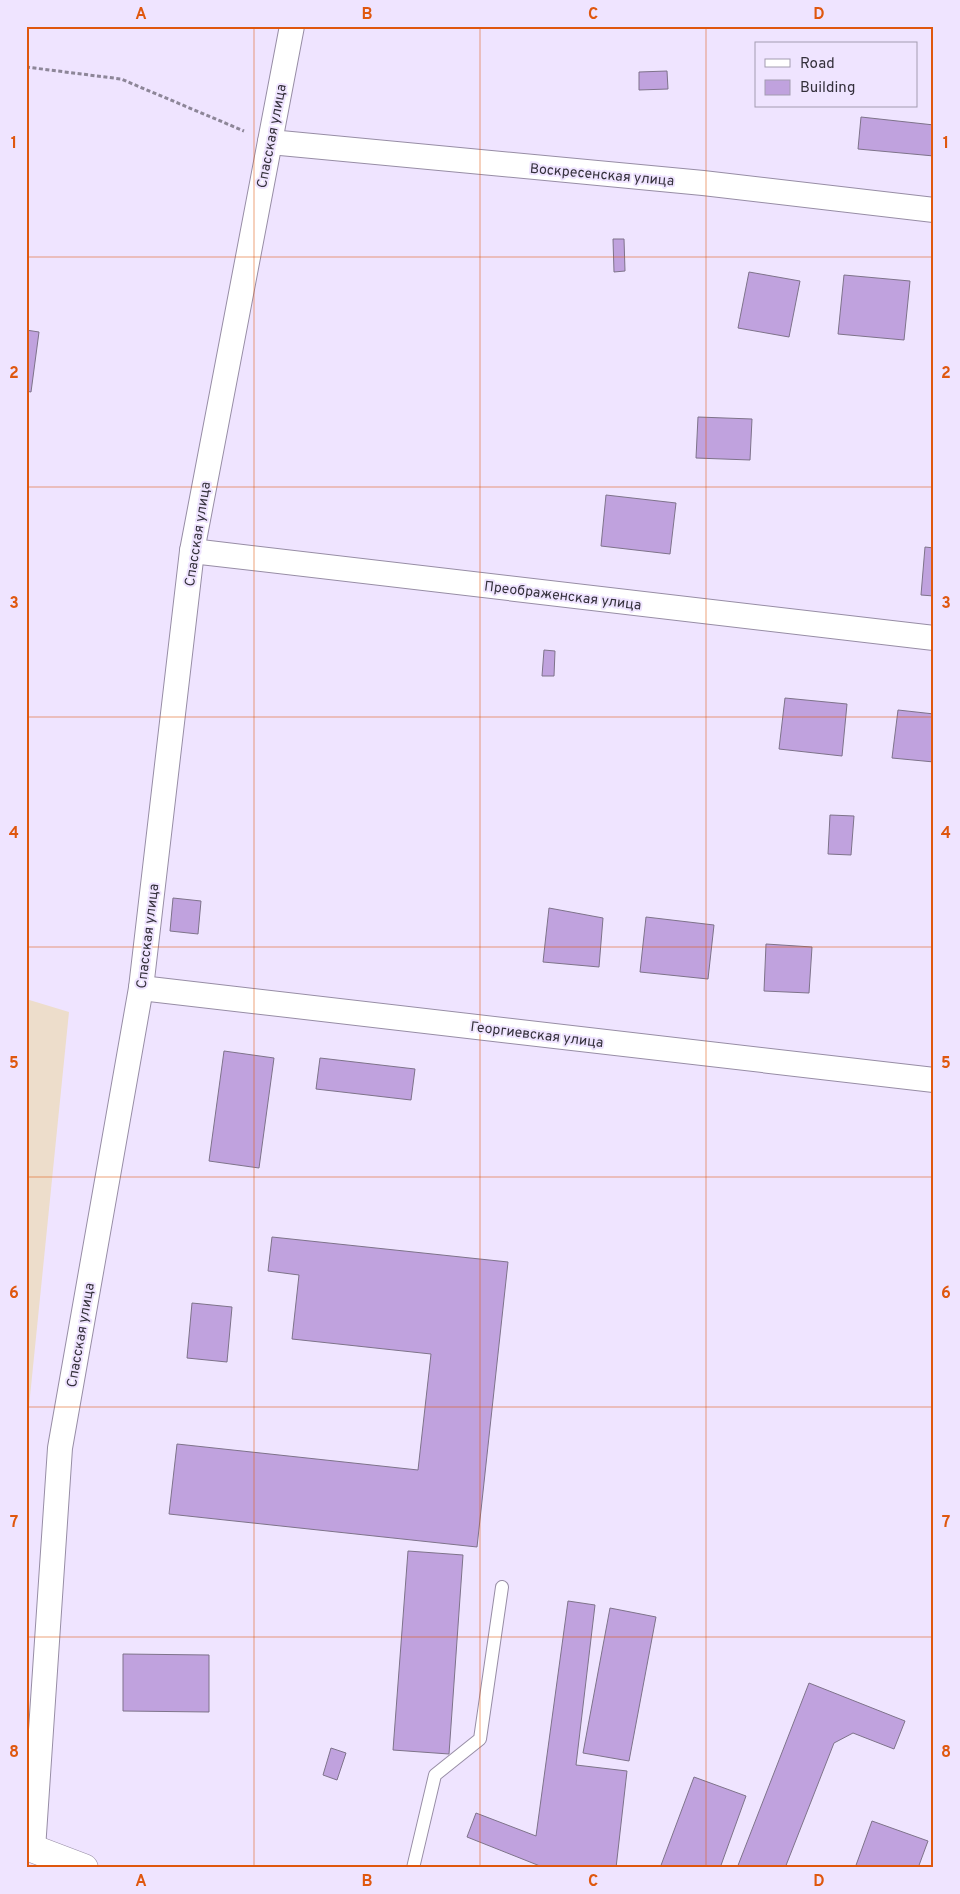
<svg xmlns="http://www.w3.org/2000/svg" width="960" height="1894" viewBox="0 0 960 1894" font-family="Overpass,sans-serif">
<rect width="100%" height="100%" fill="#efe4ff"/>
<!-- industrial -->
<path fill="#edddcb" d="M26,999L69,1012L26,1436Z"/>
<!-- building -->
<g fill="#c0a2de" stroke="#7e738a">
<path d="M667,71L668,89L639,90V72Z"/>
<path d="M861,117L934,125V156L858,149Z"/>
<path d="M613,239H624L625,271L614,272Z"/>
<path d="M749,272L800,281L789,337L738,328Z"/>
<path d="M844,275L910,281L904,340L838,334Z"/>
<path d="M26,330L39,332L31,392L26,391Z"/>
<path d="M698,417L752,419L750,460L696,458Z"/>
<path d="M606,495L676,503L670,554L601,546Z"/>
<path d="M925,547L934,548V596L921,595Z"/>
<path d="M544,650L555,651L554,676H542Z"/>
<path d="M785,698L847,704L842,756L779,749Z"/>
<path d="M898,710L934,714V762L892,758Z"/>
<path d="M830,815L854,816L851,855L828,854Z"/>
<path d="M173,898L201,901L198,934L170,931Z"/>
<path d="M549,908L603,918L599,967L543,962Z"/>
<path d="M646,917L714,925L708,979L640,972Z"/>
<path d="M766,944L812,947L809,993L764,991Z"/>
<path d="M224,1051L274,1058L259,1168L209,1161Z"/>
<path d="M320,1058L415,1069L411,1100L316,1089Z"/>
<path d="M272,1237L508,1262L477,1547L169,1514L177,1444L418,1470L431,1354L292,1339L299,1275L268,1271Z"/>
<path d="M192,1303L232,1307L227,1362L187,1358Z"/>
<path d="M408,1551L463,1555L449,1754L393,1750Z"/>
<path d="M568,1601L595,1605L576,1765L627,1771L616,1868H545L467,1837L476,1813L536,1836Z"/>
<path d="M610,1608L656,1617L629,1761L583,1753Z"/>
<path d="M123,1654L209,1655V1712L123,1711Z"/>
<path d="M809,1683L905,1721L894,1749L853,1733L834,1743L785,1868H737Z"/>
<path d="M331,1748L346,1753L337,1780L323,1775Z"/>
<path d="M694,1777L746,1796L720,1868H660Z"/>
<path d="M872,1821L928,1841L918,1868H855Z"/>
</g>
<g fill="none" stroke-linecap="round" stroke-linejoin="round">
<!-- lane casing -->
<g stroke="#978da5" stroke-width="14">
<path id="lane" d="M413,1868L435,1775L480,1739L502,1587"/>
</g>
<!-- street casing -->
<g stroke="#978da5" stroke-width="26">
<g id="street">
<path d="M270,142L703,183L934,210"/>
<path d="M192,551L934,638"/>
<path d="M141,988L934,1080"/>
<path d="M33,1849L60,1448L141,988L192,551L292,26"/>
</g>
</g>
<!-- primary casing -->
<g stroke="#978da5" stroke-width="29">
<path id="primary" d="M26,1846L84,1868"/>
</g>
<!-- path -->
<path stroke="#8d8698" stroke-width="3" stroke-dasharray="4 2.5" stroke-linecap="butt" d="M26,67L121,79L244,131"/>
<!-- lane -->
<use href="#lane" stroke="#fff" stroke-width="12"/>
<!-- street -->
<use href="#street" stroke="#fff" stroke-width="24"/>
<!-- primary -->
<use href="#primary" stroke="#fff" stroke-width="28"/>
</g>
<!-- grid -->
<path fill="none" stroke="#df570e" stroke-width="1" stroke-opacity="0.55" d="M254,26V1868M480,26V1868M706,26V1868M26,257H934M26,487H934M26,717H934M26,947H934M26,1177H934M26,1407H934M26,1637H934"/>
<g text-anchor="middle" stroke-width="4" stroke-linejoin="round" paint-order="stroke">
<!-- street labels -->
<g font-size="14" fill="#34303b" stroke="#efe4ff">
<text transform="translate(271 136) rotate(-79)" y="5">Спасская улица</text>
<text transform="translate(602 174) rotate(5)" y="5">Воскресенская улица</text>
<text transform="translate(197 534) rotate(-81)" y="5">Спасская улица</text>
<text transform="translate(563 595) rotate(7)" y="5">Преображенская улица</text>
<text transform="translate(147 936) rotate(-83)" y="5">Спасская улица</text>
<text transform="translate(537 1034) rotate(7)" y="5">Георгиевская улица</text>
<text transform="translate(80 1335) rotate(-80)" y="5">Спасская улица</text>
</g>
</g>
<!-- border -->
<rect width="960" height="1894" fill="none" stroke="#efe4ff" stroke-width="55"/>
<!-- legend -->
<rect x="755" y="42" width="162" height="65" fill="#efe4ff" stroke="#a49cb1"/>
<rect x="765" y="59" width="25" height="8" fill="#ffffff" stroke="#a49cb1"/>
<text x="800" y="68" font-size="15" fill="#34303b">Road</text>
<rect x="765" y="80" width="25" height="15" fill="#c0a2de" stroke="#a49cb1"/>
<text x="800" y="92" font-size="15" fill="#34303b">Building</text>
<rect x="28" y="28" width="904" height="1838" fill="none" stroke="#df570e" stroke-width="2"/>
<g font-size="16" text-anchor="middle" font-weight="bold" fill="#df570e">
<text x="141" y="19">A</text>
<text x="367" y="19">B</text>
<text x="593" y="19">C</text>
<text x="819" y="19">D</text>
<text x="14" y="148">1</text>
<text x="946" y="148">1</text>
<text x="14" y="378">2</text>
<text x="946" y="378">2</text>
<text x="14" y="608">3</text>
<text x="946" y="608">3</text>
<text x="14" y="838">4</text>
<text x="946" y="838">4</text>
<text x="14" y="1068">5</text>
<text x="946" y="1068">5</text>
<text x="14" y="1298">6</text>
<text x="946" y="1298">6</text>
<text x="14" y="1527">7</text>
<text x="946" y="1527">7</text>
<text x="14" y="1757">8</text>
<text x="946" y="1757">8</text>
<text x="141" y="1886">A</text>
<text x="367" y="1886">B</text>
<text x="593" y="1886">C</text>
<text x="819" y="1886">D</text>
</g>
</svg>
